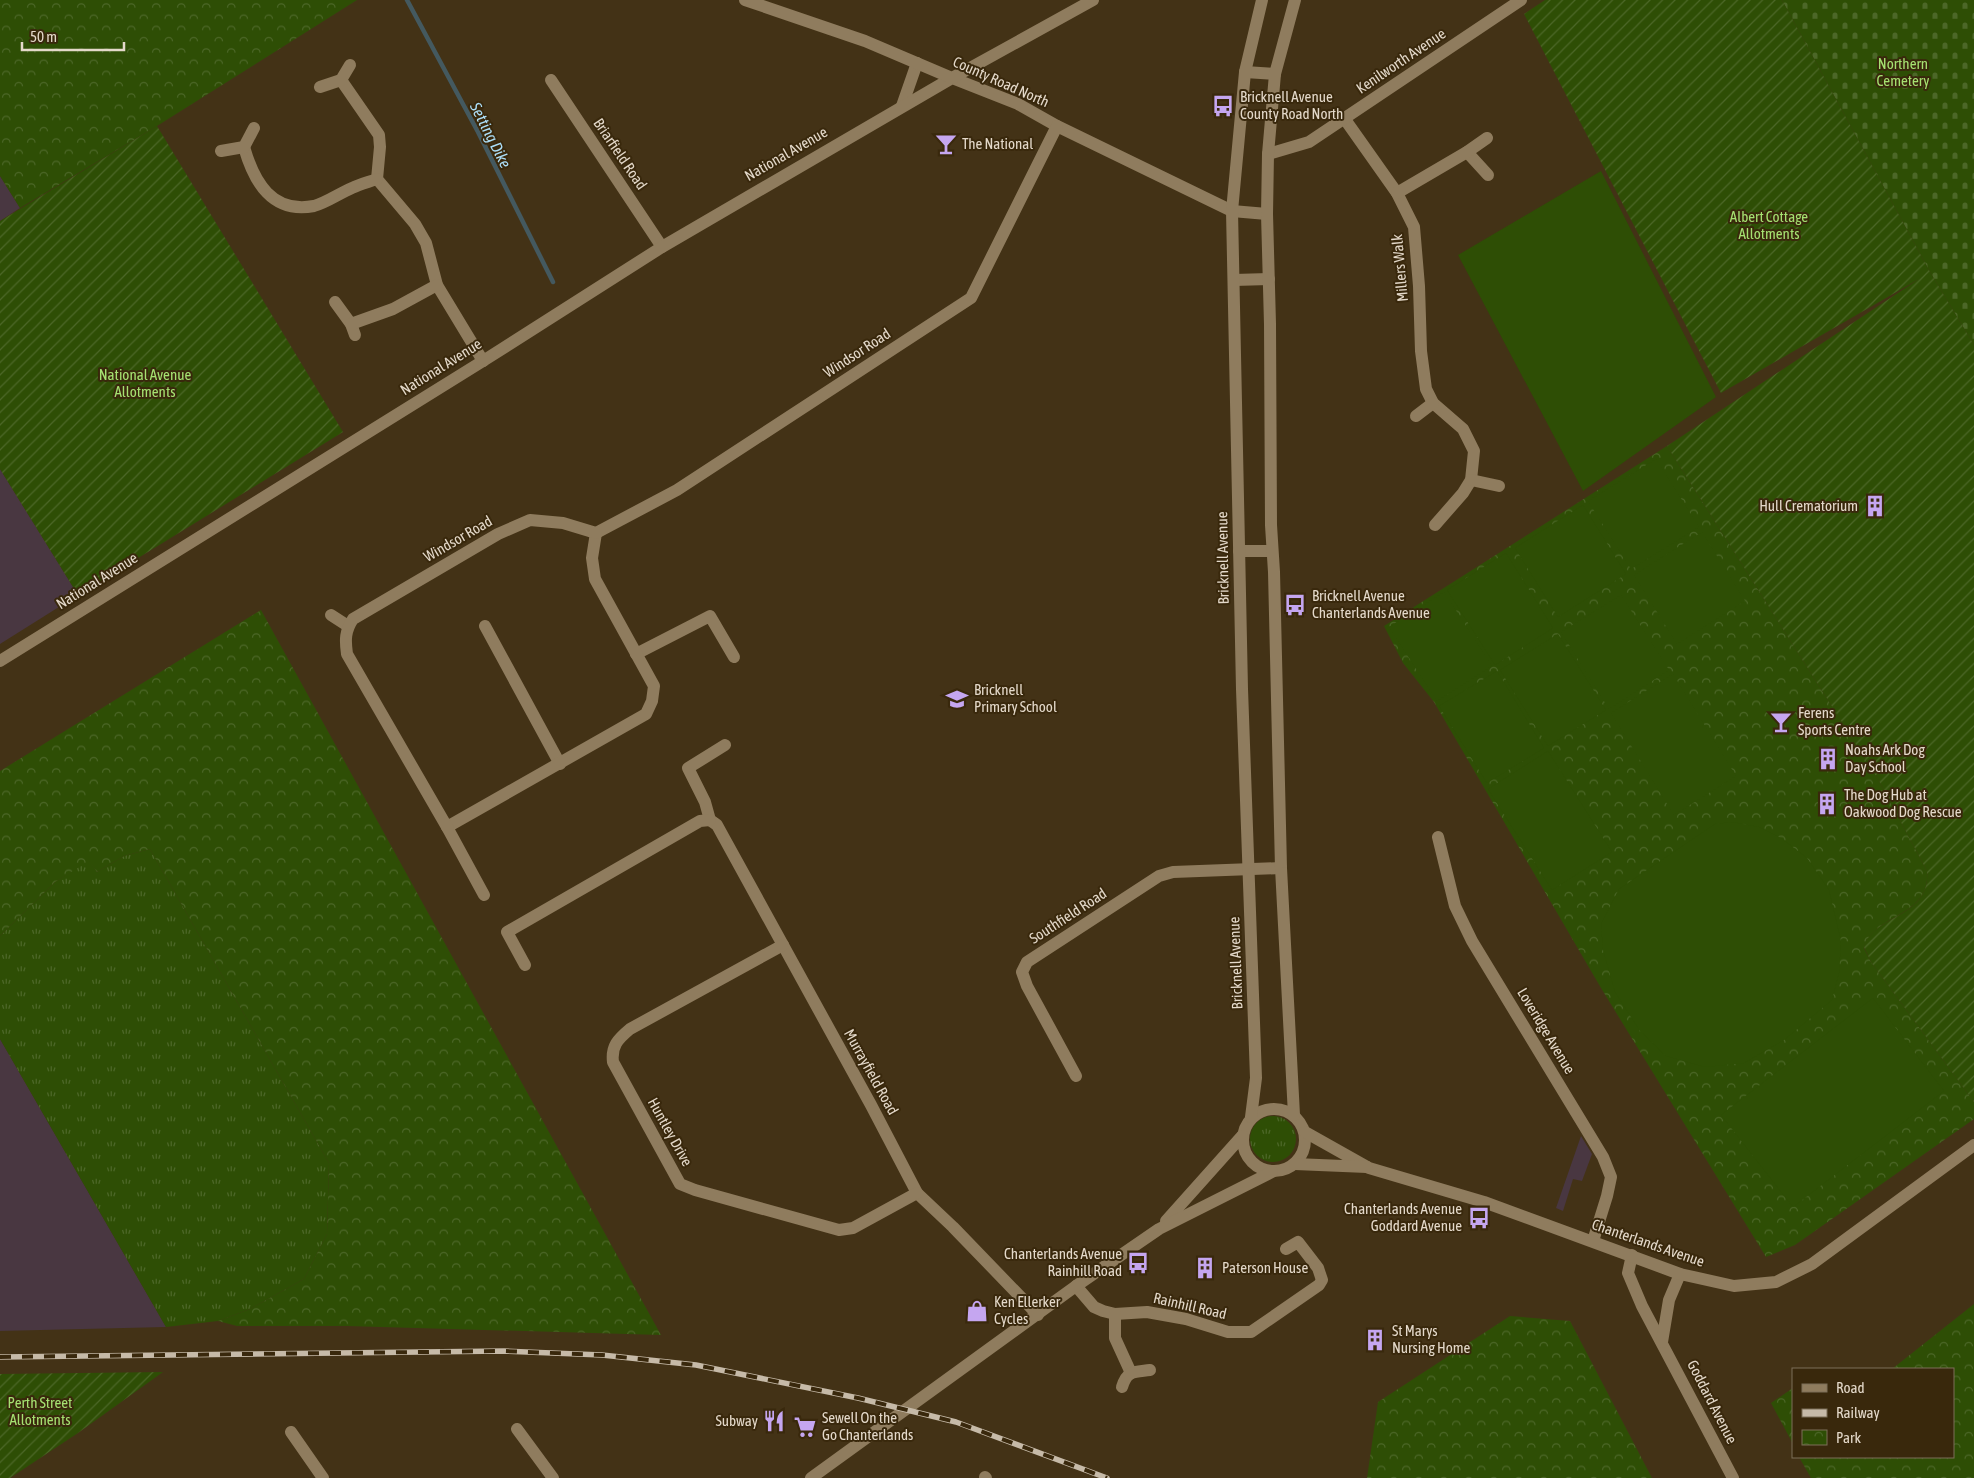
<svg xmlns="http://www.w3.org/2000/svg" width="1974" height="1478" viewBox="0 0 1974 1478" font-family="'Asap Condensed',sans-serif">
<defs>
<pattern id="grass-tufts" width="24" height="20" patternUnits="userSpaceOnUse" patternTransform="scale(1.25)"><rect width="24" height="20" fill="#2e4e05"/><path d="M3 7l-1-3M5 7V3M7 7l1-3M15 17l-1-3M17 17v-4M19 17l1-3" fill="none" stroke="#4c6728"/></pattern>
<pattern id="cemetery-stones" width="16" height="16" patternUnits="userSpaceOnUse" patternTransform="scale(1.25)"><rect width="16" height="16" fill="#2e4e05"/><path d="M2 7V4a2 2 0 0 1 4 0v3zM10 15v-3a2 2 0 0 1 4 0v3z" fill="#4c6728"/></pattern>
<pattern id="park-crowns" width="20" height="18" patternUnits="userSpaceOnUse" patternTransform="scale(1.25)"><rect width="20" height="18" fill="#2e4e05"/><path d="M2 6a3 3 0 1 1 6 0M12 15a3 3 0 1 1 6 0" fill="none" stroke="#4c6728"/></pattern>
<pattern id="garden-furrows" width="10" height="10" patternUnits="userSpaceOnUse" patternTransform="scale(1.25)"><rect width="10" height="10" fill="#2e4e05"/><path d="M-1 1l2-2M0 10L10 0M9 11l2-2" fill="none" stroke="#4c6728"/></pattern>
</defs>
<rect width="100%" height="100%" fill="#433216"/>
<!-- industrial -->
<g fill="#493741">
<path d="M0,176L20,208L0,221Z"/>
<path d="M0,469L78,595L0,644Z"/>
<path d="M0,1039L166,1327L0,1331Z"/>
<path d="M1581,1136L1592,1154L1582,1181L1573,1179L1563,1211L1556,1208Z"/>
</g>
<!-- grass -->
<g fill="url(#grass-tufts)">
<path d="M150,849L329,1163L327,1234L304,1279L250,1309L218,1321L166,1327L0,1039V936L55,882L89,860L97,872L124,856Z"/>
<circle cx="1273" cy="1139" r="23"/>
</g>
<!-- cemetery -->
<path fill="url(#cemetery-stones)" d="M1782,0H1974V345L1930,272Z"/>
<!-- park -->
<g fill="url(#park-crowns)">
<path d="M0,0H357L157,126L20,208L0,176Z"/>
<path d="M1667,446L1878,779L1927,871C1931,918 1874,913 1864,948L1871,962L1974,1102V1119L1795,1245L1766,1257L1601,988L1434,702L1403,663L1384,626Z"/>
<path d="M261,610L661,1335L347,1326H237L218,1321L250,1309L304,1279L327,1234L329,1163L150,849L124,856L97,872L89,861L55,882L0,936V771Z"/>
<path d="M1974,1304V1478H1811L1799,1457H1953V1369H1892Z"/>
<path d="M1510,1316L1570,1321L1652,1478H1367L1378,1402Z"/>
<path d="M1793,1388V1444L1771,1403Z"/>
</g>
<!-- garden -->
<g fill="url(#garden-furrows)">
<path d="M1545,0H1782L1930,272L1974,345V1102L1871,962L1864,947C1874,914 1931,918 1927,871L1878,779L1667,446L1919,279L1721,393L1524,14Z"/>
<path d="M157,126L343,432L78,595L0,469V221Z"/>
<path d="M163,1372L78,1433L10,1478H0V1374Z"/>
</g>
<!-- pitch -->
<g fill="#2e4e05">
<path d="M1601,171L1716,397L1583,491L1458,255Z"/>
<path d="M1656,459L1699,527L1631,569L1588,501Z"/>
<path d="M1583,505L1626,574L1558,617L1515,548Z"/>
<path d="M1702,532L1745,601L1677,644L1634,575Z"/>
<path d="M1506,553L1553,628L1495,665L1447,590Z"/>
<path d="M1444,592L1492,666L1437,701L1389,627Z"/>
<path d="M1621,595L1669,670L1609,709L1561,632Z"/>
<path d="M1558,634L1606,710L1548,746L1500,670Z"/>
<path d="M1497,671L1544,748L1487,783L1439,706Z"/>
<path d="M1673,674L1736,776L1674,815L1611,713Z"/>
<path d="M1548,751L1612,852L1552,890L1488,789Z"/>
<path d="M1732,822L1759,827L1781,838L1807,858L1829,890L1841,941L1839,973L1832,1000L1784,1040L1744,1063L1705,1067L1666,1056L1640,1031L1615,992L1603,950L1601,924L1619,889L1715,824Z"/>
<path d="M1873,998L1944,1091L1793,1207L1721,1115Z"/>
</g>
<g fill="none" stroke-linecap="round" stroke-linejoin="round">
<!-- stream -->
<path stroke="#44595f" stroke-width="4.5" d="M407,0L478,132L553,282"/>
<!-- minor -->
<g stroke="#8f7c5e" stroke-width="12">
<path d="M1245,72L1275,74"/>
<path d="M341,80L379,135L380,147L377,179L415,224L426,243L437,285L483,361"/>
<path d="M551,80L662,247"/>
<path d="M320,87L341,80L350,65"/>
<path d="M902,106L917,63"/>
<path d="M1344,118L1397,193L1414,227L1419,286L1421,351L1426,389L1433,403L1463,429L1474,451L1471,480L1463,493L1435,525"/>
<path d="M244,147C254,182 272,214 314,206C326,203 340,193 352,188C360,184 369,182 377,179"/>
<path d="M221,151L244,147L254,128"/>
<path d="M1467,152L1488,175"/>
<path d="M1268,154L1309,142L1521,0"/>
<path d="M1397,193L1467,152L1487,138"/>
<path d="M1234,280L1269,279"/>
<path d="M335,302L351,324L355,335"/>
<path d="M351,324L393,309L437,285"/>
<path d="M1416,416L1433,403"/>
<path d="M1471,480L1499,486"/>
<path d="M1239,551H1272"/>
<path d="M331,615L348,626"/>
<path d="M485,626L560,764"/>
<path d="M636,654L710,616L734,657"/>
<path d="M0,661L483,361L662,247L952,78L1018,104L1057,126L1232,211L1267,214"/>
<path d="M725,745L688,768L705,802L710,820L717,825L723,836L871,1105L917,1193L953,1227L1038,1315"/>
<path d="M447,827L646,714L652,701L654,686L595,579L592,558L596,533"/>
<path d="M1438,837L1455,906L1472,941L1603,1157L1611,1177L1607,1196L1593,1241"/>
<path d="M484,895L447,827L347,654C345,640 345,631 353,619L498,534L530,520L563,523L596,533L677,490L971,298L1057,126"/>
<path d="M783,945L630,1029C618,1039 611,1046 613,1062L680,1184L695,1190L839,1230L853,1228L917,1193"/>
<path d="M525,965L507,932L700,821L710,820"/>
<path d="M1076,1076L1027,986L1022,972L1027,962L1159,876L1173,872L1281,868"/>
<path d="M1632,1255L1628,1273L1642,1306L1733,1478"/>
<path d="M1076,1286L1094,1307L1103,1311L1115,1314L1147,1312L1186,1319L1228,1332H1251L1319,1285L1322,1280L1318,1268L1298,1242L1286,1249"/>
<path d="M1115,1314V1338L1131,1373"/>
<path d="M1662,1342L1669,1300L1680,1274"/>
<path d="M1122,1387C1127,1370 1134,1372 1150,1370"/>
<path d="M517,1429L553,1478"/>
<path d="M291,1432L323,1478"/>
<path d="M985,1477L986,1478"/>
</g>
<!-- tertiary -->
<g stroke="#8f7c5e" stroke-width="12">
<path d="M745,0L865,41L952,78L1093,0"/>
<circle cx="1274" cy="1140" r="31"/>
<path d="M1294,1115L1281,868L1274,572L1271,525L1270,324L1267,214L1268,154L1275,74L1295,0"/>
<path d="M1251,1117L1256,1078L1242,689L1232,211L1245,72L1262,0"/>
<path d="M1305,1132L1369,1168L1484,1202L1680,1274L1734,1286L1776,1282L1812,1264L1974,1145"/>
<path d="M1295,1164L1367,1167"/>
<path d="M1166,1221L1242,1136"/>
<path d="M811,1478L1076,1286L1159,1229L1272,1172"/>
</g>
<!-- rail casing -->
<g stroke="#c6baa8" stroke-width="5.5">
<path id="rail" d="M0,1357L504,1351L602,1355L696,1365L858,1398L956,1422L1107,1478"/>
</g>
<!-- rail -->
<use href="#rail" stroke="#39280c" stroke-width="4" stroke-dasharray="11" stroke-linecap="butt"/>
</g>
<!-- icons -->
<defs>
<g id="bus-bare" transform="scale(1.725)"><path d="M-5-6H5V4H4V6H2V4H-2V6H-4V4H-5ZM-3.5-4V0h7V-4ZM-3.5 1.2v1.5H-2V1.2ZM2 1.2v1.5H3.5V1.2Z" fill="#c5a6f0" stroke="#39280c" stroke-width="2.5" paint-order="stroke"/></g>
<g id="bar-bare" transform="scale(1.725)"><path d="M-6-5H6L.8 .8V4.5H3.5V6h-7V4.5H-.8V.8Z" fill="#c5a6f0" stroke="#39280c" stroke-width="2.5" paint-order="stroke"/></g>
<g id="building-bare" transform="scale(1.725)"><path d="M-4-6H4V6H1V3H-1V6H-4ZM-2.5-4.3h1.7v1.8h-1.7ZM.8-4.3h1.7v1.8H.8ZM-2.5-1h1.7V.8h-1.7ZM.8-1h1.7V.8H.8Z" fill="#c5a6f0" stroke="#39280c" stroke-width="2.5" paint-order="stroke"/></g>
<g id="school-bare" transform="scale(1.725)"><path d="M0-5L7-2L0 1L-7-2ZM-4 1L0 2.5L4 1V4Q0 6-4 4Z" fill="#c5a6f0" stroke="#39280c" stroke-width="2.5" paint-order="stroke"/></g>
<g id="shop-bare" transform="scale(1.725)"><path d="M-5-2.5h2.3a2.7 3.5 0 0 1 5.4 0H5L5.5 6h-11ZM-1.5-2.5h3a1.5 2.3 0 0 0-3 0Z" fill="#c5a6f0" stroke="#39280c" stroke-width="2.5" paint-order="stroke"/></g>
<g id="restaurant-bare" transform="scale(1.725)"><path d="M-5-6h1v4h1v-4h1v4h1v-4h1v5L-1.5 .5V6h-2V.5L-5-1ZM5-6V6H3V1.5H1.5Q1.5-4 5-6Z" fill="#c5a6f0" stroke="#39280c" stroke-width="2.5" paint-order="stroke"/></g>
<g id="supermarket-bare" transform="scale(1.725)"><path d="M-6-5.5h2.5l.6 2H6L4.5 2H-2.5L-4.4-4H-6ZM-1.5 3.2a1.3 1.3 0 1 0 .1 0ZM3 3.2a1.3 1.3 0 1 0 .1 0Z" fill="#c5a6f0" stroke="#39280c" stroke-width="2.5" paint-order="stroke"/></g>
</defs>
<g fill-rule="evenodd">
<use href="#bus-bare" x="1223" y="106"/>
<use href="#bar-bare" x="946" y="144"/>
<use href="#building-bare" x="1875" y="506"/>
<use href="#bus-bare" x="1295" y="605"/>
<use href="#school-bare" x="957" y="699"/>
<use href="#bar-bare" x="1781" y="722"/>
<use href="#building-bare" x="1828" y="759"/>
<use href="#building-bare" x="1827" y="804"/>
<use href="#bus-bare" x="1479" y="1218"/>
<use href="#bus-bare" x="1138" y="1263"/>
<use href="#building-bare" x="1205" y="1268"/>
<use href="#shop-bare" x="977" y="1311"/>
<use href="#building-bare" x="1375" y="1340"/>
<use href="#restaurant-bare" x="774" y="1421"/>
<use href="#supermarket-bare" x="805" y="1427"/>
</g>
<g text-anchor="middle" stroke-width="4" stroke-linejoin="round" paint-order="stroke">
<!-- street labels -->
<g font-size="15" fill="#e4d9ca" stroke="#39280c">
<text transform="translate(1401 61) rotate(-34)" y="5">Kenilworth Avenue</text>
<text transform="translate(1001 82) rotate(24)" y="5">County Road North</text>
<text transform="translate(620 154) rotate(56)" y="5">Briarfield Road</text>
<text transform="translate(786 154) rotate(-30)" y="5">National Avenue</text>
<text transform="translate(1400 268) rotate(-95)" y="5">Millers Walk</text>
<text transform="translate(857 353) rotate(-33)" y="5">Windsor Road</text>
<text transform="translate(441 367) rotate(-32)" y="5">National Avenue</text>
<text transform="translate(458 539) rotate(-30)" y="5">Windsor Road</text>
<text transform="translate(1223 558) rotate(-91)" y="5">Bricknell Avenue</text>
<text transform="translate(97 581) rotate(-32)" y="5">National Avenue</text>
<text transform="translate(1068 916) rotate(-33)" y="5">Southfield Road</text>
<text transform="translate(1236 963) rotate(-92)" y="5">Bricknell Avenue</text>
<text transform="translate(1546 1031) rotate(59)" y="5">Loveridge Avenue</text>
<text transform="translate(871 1072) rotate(61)" y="5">Murrayfield Road</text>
<text transform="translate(670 1132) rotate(61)" y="5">Huntley Drive</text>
<text transform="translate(1648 1243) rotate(19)" y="5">Chanterlands Avenue</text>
<text transform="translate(1190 1306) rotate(13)" y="5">Rainhill Road</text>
<text transform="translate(1712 1402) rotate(63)" y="5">Goddard Avenue</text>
</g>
<!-- park labels -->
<g font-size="15" fill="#a5e171" stroke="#39280c">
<text x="1903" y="69">Northern<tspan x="1903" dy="17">Cemetery</tspan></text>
<text x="1769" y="222">Albert Cottage<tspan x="1769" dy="17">Allotments</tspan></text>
<text x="145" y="380">National Avenue<tspan x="145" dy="17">Allotments</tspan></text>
<text x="40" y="1408">Perth Street<tspan x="40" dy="17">Allotments</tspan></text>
</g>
<!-- poi labels -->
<g font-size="15" fill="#e4d9ca" stroke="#39280c" text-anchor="start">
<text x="1240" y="102">Bricknell Avenue<tspan x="1240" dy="17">County Road North</tspan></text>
<text x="962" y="149">The National</text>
<text x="1858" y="511" text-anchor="end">Hull Crematorium</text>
<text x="1312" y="601">Bricknell Avenue<tspan x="1312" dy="17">Chanterlands Avenue</tspan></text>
<text x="974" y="695">Bricknell<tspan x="974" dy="17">Primary School</tspan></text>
<text x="1798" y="718">Ferens<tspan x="1798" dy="17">Sports Centre</tspan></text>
<text x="1845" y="755">Noahs Ark Dog<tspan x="1845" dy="17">Day School</tspan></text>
<text x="1844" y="800">The Dog Hub at<tspan x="1844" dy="17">Oakwood Dog Rescue</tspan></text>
<text x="1462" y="1214" text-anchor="end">Chanterlands Avenue<tspan x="1462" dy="17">Goddard Avenue</tspan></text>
<text x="1122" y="1259" text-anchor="end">Chanterlands Avenue<tspan x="1122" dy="17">Rainhill Road</tspan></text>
<text x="1222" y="1273">Paterson House</text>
<text x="994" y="1307">Ken Ellerker<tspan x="994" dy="17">Cycles</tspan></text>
<text x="1392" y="1336">St Marys<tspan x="1392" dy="17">Nursing Home</tspan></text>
<text x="822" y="1423">Sewell On the<tspan x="822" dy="17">Go Chanterlands</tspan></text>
<text x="758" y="1426" text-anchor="end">Subway</text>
</g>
<!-- water labels -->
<g font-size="16" font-style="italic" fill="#acddf6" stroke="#39280c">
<text transform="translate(491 135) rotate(63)" y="6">Setting Dike</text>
</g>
</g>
<!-- legend -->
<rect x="1792" y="1368" width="162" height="90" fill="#39280c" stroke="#7d6f58"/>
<rect x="1802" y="1384" width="25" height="8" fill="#8f7c5e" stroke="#7d6f58"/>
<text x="1836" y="1393" font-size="15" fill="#e4d9ca">Road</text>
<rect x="1802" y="1409" width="25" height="8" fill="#c6baa8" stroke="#7d6f58"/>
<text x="1836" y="1418" font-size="15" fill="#e4d9ca">Railway</text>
<rect x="1802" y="1430" width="25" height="15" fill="url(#park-crowns)" stroke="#7d6f58"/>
<text x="1836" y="1443" font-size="15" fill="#e4d9ca">Park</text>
<!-- scale -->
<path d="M22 42v8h102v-8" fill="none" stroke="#e4d9ca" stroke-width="2.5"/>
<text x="30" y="42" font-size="15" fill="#e4d9ca" stroke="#39280c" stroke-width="4" paint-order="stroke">50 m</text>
</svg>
